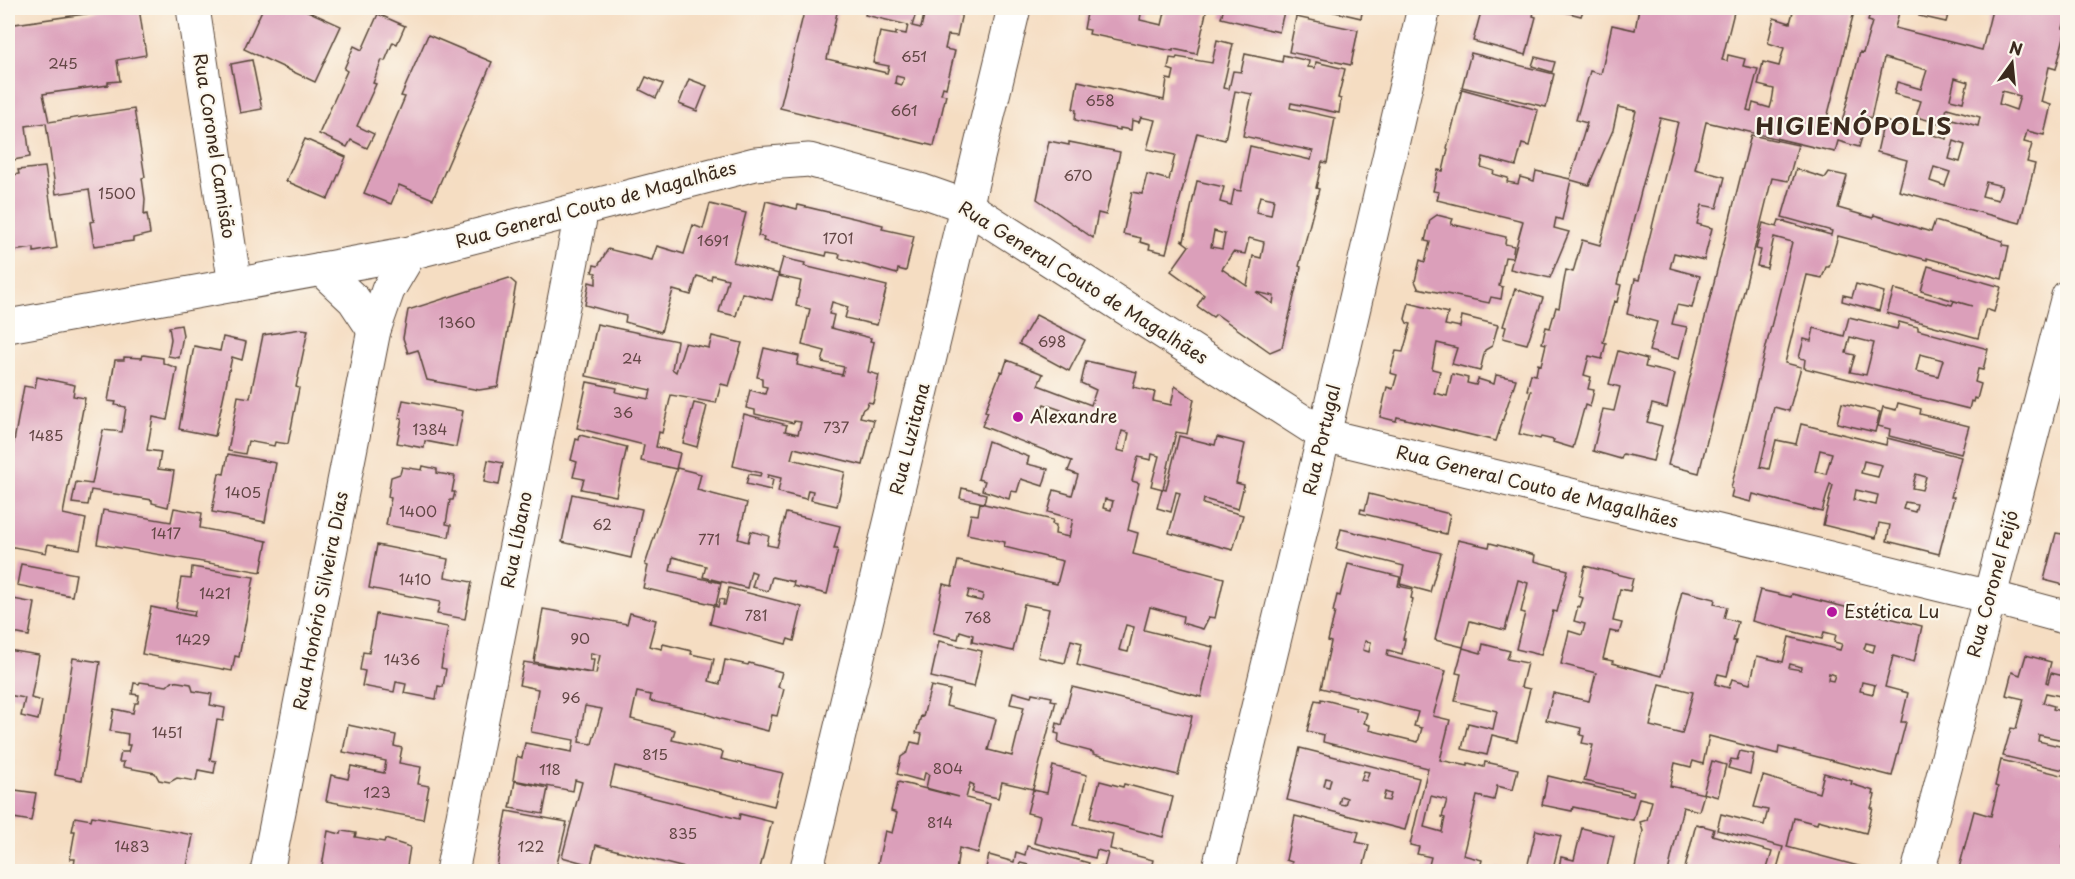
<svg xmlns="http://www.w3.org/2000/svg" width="2075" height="879" viewBox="0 0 2075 879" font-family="'Playpen Sans',sans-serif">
<rect width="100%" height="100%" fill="#fbf7ec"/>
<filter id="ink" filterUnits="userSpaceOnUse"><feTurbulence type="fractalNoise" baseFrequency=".0167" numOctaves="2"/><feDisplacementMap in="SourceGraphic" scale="12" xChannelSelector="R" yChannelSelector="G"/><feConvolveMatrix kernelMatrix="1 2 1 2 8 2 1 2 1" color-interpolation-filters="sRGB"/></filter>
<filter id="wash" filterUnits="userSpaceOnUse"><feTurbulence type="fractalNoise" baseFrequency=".008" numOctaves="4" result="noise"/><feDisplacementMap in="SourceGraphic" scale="24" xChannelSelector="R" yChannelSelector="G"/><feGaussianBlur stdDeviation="1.35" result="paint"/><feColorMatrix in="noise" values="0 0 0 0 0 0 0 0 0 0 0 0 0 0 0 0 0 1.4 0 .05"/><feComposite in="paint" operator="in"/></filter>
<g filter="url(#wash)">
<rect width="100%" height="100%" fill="#f5ddc2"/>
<g id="blocks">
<!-- building -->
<g fill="#db9fba" fill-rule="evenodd">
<path d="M127,8H139L146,55L117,60L120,81L108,82V85L43,94L49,122L134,109L145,177L142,178L145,199L144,215L147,214L150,234L133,238V241L94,246L90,222L94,221L89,189L56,194L46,123L26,126L30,157L8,161V25Z"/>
<path d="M263,8H301L341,26L315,82L244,49Z"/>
<path d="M805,8H838L827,59L887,73L889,66L873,63L880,32L896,35V32L906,34L908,25L865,15L867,8H963L957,36L948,35L945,49L955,51L946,88L943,87L941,94L946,95L934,146L780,108ZM916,13L924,15L921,28L912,26ZM896,76L904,78L902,85L895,83Z"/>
<path d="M1088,8H1142L1140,20L1162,25L1166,8H1207L1197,54L1173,49V51L1089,34L1090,30L1084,29Z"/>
<path d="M1224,8H1285L1279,32L1221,18Z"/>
<path d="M1318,8H1363L1361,18Z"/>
<path d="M1482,8H1535L1533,16L1536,17L1526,55L1473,41Z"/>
<path d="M1550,8H1584L1581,16Z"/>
<path d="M1639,8H1735L1722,60L1727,61L1728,55L1745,59L1743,66L1758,69L1747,110L1751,111L1753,103L1770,108L1772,101L1774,89L1758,85L1763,62L1779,66L1784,48L1768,43L1774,18L1790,23L1794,8H1855L1826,122L1841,126L1860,52L1863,53L1872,22L1868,21L1871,8H1900L1895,28L1982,50L1992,10L1984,8H2068V11L2063,28L2066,29L2056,69L2049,67L2041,102L2051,105L2044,135L2027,131L2024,142L2032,144L2027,162L2035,164L2020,223L1899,191L1907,160L1877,152L1884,121L1947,139L1952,119L1978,126L1980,117L1947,108L1943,124L1916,117L1921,101L1894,94L1897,82L1921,89L1927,70L1884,58L1871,118L1868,117L1859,147L1838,141L1835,152L1706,122L1695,169L1725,177L1717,208L1702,205L1697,224L1712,228L1704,260L1674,253L1670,268L1700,276L1692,308L1677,305L1672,324L1687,327L1679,359L1649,351L1657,322L1627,314L1635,279L1639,280L1678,122L1660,118L1617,284L1621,285L1617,302L1614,301L1603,342L1606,343L1602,359L1589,356L1584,375L1591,377L1588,389L1594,390L1590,407L1585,405L1573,448L1553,442L1554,440L1541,437L1540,439L1519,434L1531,391L1527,390L1531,374L1536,375L1538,364L1541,365L1546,344L1542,343L1546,327L1550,328L1556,307L1559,308L1566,270L1573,272L1582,240L1600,245L1636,111L1618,107L1613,130L1589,185L1571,180L1562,220L1556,218L1554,228L1569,232L1550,278L1510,269L1523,221L1437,200L1439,192L1433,191L1438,170L1443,171L1448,149L1447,148L1462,89L1538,110L1529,146L1522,144L1516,166L1483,157L1481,167L1494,171L1493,174L1508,178L1507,182L1518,184L1520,177L1534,181L1536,171L1570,179L1587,123L1576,120L1590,71L1601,74L1612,25L1635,30ZM1955,78L1968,82L1963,102L1950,99ZM2002,91L2020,96L2016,110L1999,104ZM1954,141L1965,145L1960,162L1949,159ZM1934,167L1950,172L1945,186L1930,181ZM1986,182L2002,186L1998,200L1982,196Z"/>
<path d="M1922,8H1950L1946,22L1919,16Z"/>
<path d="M378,14L405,26L397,44L393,42L385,61L382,60L373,83L376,84L357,126L374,134L367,148L351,140L347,147L319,134L347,71L344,69L354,46L362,50Z"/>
<path d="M1296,17L1358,30L1351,65L1289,52Z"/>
<path d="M428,35L492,62L433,199L399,185L391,204L364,193L405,97L401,96Z"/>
<path d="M1217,40L1233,44L1223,88L1229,89L1233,71L1241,72L1245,54L1282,62L1283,55L1309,61L1308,67L1315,68L1316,62L1345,69L1338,98L1341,99L1339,113L1291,103L1290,108L1335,118L1327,163L1322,162L1316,188L1319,189L1299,266L1301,267L1282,347L1270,352L1216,314L1213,317L1197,306L1204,295L1171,271L1189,246L1181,240L1184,241L1197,181L1224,187L1220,202L1231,205L1234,190L1241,191L1250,146L1311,160L1313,151L1243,136L1252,94L1235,91L1225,140L1197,133L1166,253L1149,249L1150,245L1140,242L1141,238L1123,234L1132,192L1142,194L1147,174L1169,180L1175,155L1147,149L1155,120L1141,117L1139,122L1132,120L1131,130L1120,128V130L1075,120L1076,110L1073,109L1078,81L1164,100L1167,79L1172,80L1174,71L1168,69L1170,58L1176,59L1177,57L1212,63ZM1260,196L1274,199L1271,215L1256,212ZM1214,231L1225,234L1222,249L1211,247ZM1249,238L1264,242L1261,258L1253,256L1247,286L1222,269L1233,252L1245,254ZM1256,292L1274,296L1273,304L1266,299Z"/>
<path d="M1471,53L1554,74L1546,107L1462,87Z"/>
<path d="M1535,57L1555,62L1552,72L1532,66Z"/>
<path d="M252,60L262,109L240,113L231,64Z"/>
<path d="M646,77L663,84L656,98L640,90Z"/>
<path d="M689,79L707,86L697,111L679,104Z"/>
<path d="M1751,135L1798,145L1788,181L1772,178L1699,473L1668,465Z"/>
<path d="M305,139L346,157L328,199L286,181Z"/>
<path d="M1049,141L1069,145V142L1120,152L1106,215L1098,213L1093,238L1037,199Z"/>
<path d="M45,167L57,248L34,252V248L13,251L8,213V176L19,174L18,170Z"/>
<path d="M1796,169L1825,178L1829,172L1847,176L1838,208L1873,218L1874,215L1931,232L1935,221L2003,241L2002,245L2009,246L2002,279L1927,258V260L1838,236L1829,267H1826L1822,278L1807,275L1785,363L1801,367L1789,411L1774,407L1760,467L1769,469L1776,440L1796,444L1801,424L1886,445L1887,438L1961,457L1951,497H1954L1939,554L1887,541L1890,525L1879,523L1876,538L1823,525L1833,485L1830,484L1822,512L1753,494L1751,502L1731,497L1733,489L1731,488L1792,242L1774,237L1767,268L1757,266L1761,250L1756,249L1763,223L1777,227L1779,220L1831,235L1832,231L1782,217ZM1820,450L1832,453L1826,474L1815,471ZM1864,461L1882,465L1878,477L1861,473ZM1916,474L1926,477L1922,490L1912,488ZM1856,490L1878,495L1876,505L1854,500ZM1905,502L1917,504L1915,512L1903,509Z"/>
<path d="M766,201L797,209L798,205L883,225L882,229L914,236L906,271L898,269L897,274L839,258L840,254L827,252L826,256L763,241L764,237L758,236Z"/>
<path d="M710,204L746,213L733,262L779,274L772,300L742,293L736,316L719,312L728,279L712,275L711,280L697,276L691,295L673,290L661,332L625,322L626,316L585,305L589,282L596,284V273L592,272L594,265L598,266L608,249L652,260L657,246L684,254L693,225L703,229Z"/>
<path d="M1437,215L1453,219L1451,224L1506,237L1505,244L1514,246L1512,258L1505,257L1499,286L1503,287L1501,299L1491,297L1489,303L1418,288L1415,281L1420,260L1425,262L1430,242L1425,241L1430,220Z"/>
<path d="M783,258L805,263L804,266L887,286L877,325L845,318L848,307L832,302L829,314L834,315L831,328L871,338L870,341L874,342L868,372L879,375L873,403L868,402L866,407L862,410L860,417L874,420L863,465L794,448L791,459L845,472L837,506L811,500L813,491L808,490L806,499L778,492L781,478L768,475L767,478L773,479L771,490L746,484L749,474L760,476L761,473L733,466L744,414L787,425L785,431L798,434L801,422L794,421L793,423L755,414V410L746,408L750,390L765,394L767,387L762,386V378L757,377L764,348L799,356L797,365L842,375L844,367L822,362L825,351L802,345L810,309L796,306L801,281L778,276Z"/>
<path d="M1928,266L2001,287L1994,312L1986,309L1978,338L1887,313L1894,289L1952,305L1954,301L1972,306L1921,291Z"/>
<path d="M509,278L516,284L498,387L479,390L427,380L418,350L408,353L403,338L408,310Z"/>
<path d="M1856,284L1884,292L1879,311L1842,301L1843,295L1852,297Z"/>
<path d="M1515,289L1543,298L1527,344L1503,338L1506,327L1503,326Z"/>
<path d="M1409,303L1448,313L1445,325L1450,326L1451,325L1460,327L1462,316L1498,325L1492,346L1485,350L1480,371L1452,364L1457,348L1437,343L1432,369L1440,371L1434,393L1447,396L1452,374L1468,378L1467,383L1476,385L1478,379L1494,384L1496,375L1516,379L1496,441L1397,417L1396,421L1380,417L1387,387L1393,389L1397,375L1390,373L1396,351L1403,352L1411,324L1407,323L1405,319Z"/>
<path d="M1036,315L1085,340L1069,371L1019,344Z"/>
<path d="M1849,317L1897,329L1899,322L1918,327V330L1988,349L1983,370L1978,369L1975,382L1981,384L1977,399L1974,398L1973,402L1971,401L1969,409L1804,368L1805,359L1799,358L1804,339L1811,341L1814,328L1844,336ZM1850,337L1874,343L1866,375L1850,372L1855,355L1846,353ZM1920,354L1943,360L1938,376L1916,371Z"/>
<path d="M597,324L677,341L672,369L676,372L685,343L709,348L712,336L742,343L729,386L721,384L716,403L671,395L662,433L659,432L656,447L680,453L676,469L641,461L644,445L577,428L587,382L617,388L616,392L649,399L651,390L586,376Z"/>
<path d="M181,325L183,335L179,358L168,356L171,339L169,327Z"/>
<path d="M301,329L308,330L296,387L299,388L288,444L275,442L274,446L248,441L245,454L228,451L238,396L250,398L263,335Z"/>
<path d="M223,337L246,342L242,360L232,357L215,436L179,429L194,346L220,351Z"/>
<path d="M1618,351L1647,359L1645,367L1675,374L1667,408L1652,404L1647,422L1662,426L1653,461L1623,454L1621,459L1593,451L1603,409L1614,411L1620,387L1609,384Z"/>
<path d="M143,355L163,358V363L177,368L167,420L153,417L147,450L161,452L158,469L174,471L168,507L152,503V500L91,490L88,505L72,503L76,482L92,484L103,430L122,432L126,407L115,405L116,402L108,401L115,360H124V357L142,358Z"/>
<path d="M1007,360L1043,374L1038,385L1091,405L1096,390L1081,383L1086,361L1137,372L1133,387L1155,392L1153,401L1171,405L1175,386L1194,399L1187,434L1176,432L1163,489L1151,486L1159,456L1152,454L1151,460L1138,457L1132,481L1139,483L1128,530L1138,533L1133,554L1224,578L1215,618L1209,617L1203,629L1182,623L1183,616L1150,607L1144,630L1213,647L1201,697L1077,665L1082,643L1071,640L1065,663L1038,657L1049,609L1024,604L1013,651L972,642L973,635L960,631L958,639L933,633L943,584L952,586L958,561L1057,584L1063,561L1004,547L1005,542L967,534L971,514L978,515L980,503L1053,520L1052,524L1056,525L1055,534L1069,537L1073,519L1048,512L1054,490L1072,495L1078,475L1068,471L1072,461L982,426L988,412L985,411L1001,371L1003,372ZM1044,404L1061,410L1057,420L1040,413ZM1122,431L1129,433L1125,452L1117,450ZM1105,499L1113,501L1111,510L1103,508ZM969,590L983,594L982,601L967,598ZM1126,625L1134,627L1128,652L1119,650Z"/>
<path d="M37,377L75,385L73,396L85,398L63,514L86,519L80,549L48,544L46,553L8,546V474L24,386L35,388Z"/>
<path d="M403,400L463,411L456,447L425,441L424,448L397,443L402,418H399Z"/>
<path d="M694,403L707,406L697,447L683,443Z"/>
<path d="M1842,403L1880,412L1875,432L1837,423Z"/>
<path d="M1898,403L1921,409L1920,414L1969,426L1961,454L1889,436L1890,429L1878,426L1883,407L1896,410Z"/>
<path d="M580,435L627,447L616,496L581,489L584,479L573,477L577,462L571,460L576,439L579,440Z"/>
<path d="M1179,436L1215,445L1217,437L1245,444L1236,483L1244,485L1238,509L1204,499L1203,504L1243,515L1233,550L1169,533L1180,493L1176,492L1171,512L1157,508L1162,489L1166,490Z"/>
<path d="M988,441L1029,457L1027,464L1048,469L1043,486L1021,479L1017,492L1011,491L1009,499L982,490L985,481L978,479Z"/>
<path d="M228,454L276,463L265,522L212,512L219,473L224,474Z"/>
<path d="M488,460L503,463L499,485L484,482Z"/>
<path d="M423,466L437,469V473L455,476L452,492H455L453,500H450L446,524L451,525L449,537L386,525L391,498L388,497L391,477L400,474L402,467L422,470Z"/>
<path d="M677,468L701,474L697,490L747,503L738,539L748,542L751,531L769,536L767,545L777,547L786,513L840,526L834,549H838L827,594L793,586L794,582L772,577L768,591L752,587L756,573L751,571L747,588L703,577L706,566L673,557L670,571L721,583L716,605L643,588L648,566L645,565Z"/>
<path d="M962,488L986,494L984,503L960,498Z"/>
<path d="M572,494L642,509L631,558L562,542Z"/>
<path d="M1369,494L1450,514L1446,534L1360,513L1361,509L1365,510Z"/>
<path d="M174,508L202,513L200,528L267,541L261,572L97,544L103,510L171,522Z"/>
<path d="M1341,529L1441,553L1430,592L1400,584L1404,566L1336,549Z"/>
<path d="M2056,533L2068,535V586L2044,580Z"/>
<path d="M1458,540L1489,547L1490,543L1535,555L1534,561L1568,570L1557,612L1553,611L1541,655L1516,649L1525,613L1521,612L1528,583L1518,580L1505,630L1470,621L1463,647L1435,640Z"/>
<path d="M377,545L448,559L445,577L472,582L465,619L437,614L440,602L369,588Z"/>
<path d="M8,562L12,563L9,578H8Z"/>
<path d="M21,564L76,574L72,596L17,585Z"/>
<path d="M1348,564L1400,577L1398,586L1413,589L1411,598L1413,599L1403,639H1405L1402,654L1388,650L1387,656L1446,671L1433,716L1450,720L1440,760L1468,766V763L1484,767L1485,762L1518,769L1513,790L1497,786L1494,800L1477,796L1463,855L1482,860L1479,872H1413L1414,866L1428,869L1431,857L1417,854L1419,847L1410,845L1428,768L1323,742L1324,735L1307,731L1315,700L1321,701V699L1356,708V710L1367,713L1364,723L1370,725L1369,730L1418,742L1422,728L1414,726L1418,712L1321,688L1331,642L1328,641L1335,612H1333L1337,595L1340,596ZM1365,641L1371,642L1369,652L1363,650ZM1431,796L1447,800L1442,817L1445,818L1442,832L1424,827Z"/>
<path d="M1585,566L1633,578L1630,591L1620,589L1613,621L1622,623L1619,633L1610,631L1603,659L1613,661L1612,663L1662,676L1682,591L1715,599L1714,604L1727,607L1724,618L1738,622L1733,641H1736L1727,676L1718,674L1715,684L1729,688L1732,679L1750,684L1757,656L1783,662L1789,637L1840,650L1842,644L1834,642L1836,635L1824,632L1822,639L1752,621L1760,590L1791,597L1792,594L1922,626L1914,662L1893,656L1885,687L1908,693L1901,722H1906L1892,776L1779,747L1778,754L1709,736L1703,764L1693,761L1691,767L1675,763L1670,786L1704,794L1699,811L1683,807L1668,872H1634L1643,831L1640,822L1647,820L1652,801L1639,798L1633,820L1573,807L1572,811L1542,805L1548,776L1633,796L1634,792L1584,781L1593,745L1582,743L1584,736L1580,735L1581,728L1546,720L1553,693L1589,701L1596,673L1561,664L1569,631L1582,635L1585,624L1574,621L1578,606L1580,607L1583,598L1578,596ZM1866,643L1875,645L1873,652L1864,649ZM1790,664L1802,667L1801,670L1789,668ZM1829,673L1835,675L1833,681L1828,680ZM1862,682L1875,685L1873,694L1860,691ZM1660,684L1693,692L1682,734L1650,726Z"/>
<path d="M192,567L254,577L239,657L235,656L232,671L142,654L151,607L194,616L195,611L176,608L181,578L191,579Z"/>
<path d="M729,588L802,607L794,641L788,639L786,644L710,624L714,606L718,607L720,599L724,600L723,605H725Z"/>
<path d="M8,598L35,603L29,636L8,632Z"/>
<path d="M543,609L627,624L630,613L656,620L649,646L662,649L663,644L692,651L691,654L714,659L709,681L720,684L725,660L748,665L749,663L782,672L778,687L784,689L777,716L772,715L768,731L721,719L706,714L707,713L650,701L651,695L637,692L631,719L675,730L672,740L723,752L721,759L783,773L774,806L615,766L610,787L739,819L740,814L772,822L759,872H700L596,845L591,865L562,857L582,782L575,780L573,791L513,780L517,756L522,758L525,743L572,752L574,740L531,732L538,689L519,685L524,662L596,674L600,655L591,653L590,659H594L592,673L534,662ZM585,706L602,709L592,744L579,742Z"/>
<path d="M376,614L448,627L441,668L446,669L443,687L438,686L436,699L404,693L406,684L396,682L394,692L362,686L365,671L360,670L363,652L369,653Z"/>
<path d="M939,641L982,651L974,687L931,677Z"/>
<path d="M1483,644L1510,651L1507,659L1527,663L1521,687L1530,689L1517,741L1492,735L1487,755L1462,749L1468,723L1493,729L1497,711L1455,701L1461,674L1456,673L1463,648L1481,653Z"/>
<path d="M8,650L39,655L31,698L42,701L38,720L21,716L25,698L8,695Z"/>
<path d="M2026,655L2051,662L2046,682L2048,683L2051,673L2068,677V709L2062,708L2065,697L2046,693L2043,703L2054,706L2053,709L2068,713V741L2039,735L2038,741L2068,748V771L2003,756L2011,728L2016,729L2024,699L2006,695L2012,672L2020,675Z"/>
<path d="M73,658L100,662L82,780L55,775Z"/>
<path d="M172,681L191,684L193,691L212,694L210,705L225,708L223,721L217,720L210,760L216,761L214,773L198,770L196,781L177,778L170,782L159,780L155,773L123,767L124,762H119L121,752H128L130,745H127L128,734L110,731L114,709L133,713L135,703H138L139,695L132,694L134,683L139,684L140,682L167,686Z"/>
<path d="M931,686L950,690L946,706L996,719L988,750L1012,756L1024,707L1010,704L1013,692L1031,697L1032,693L1052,697L1051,700L1056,701L1033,789L1002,782L998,798L972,792L974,785L970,783L966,798L990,804L978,853L959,848L956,872H876L885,831L892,833L897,813L891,811L898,782L959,797L926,788L929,774L925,773L923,781L897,774L901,757L908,752L911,742L920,744L922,734L916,733L921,716L923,717Z"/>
<path d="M1072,687L1192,716L1178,775L1093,754V752L1058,743L1059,734L1055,733L1057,723L1062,725Z"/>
<path d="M348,725L396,735L394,746L402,748L399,763L421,767L418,784L429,786L423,819L326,801L331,775L348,779L351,766L384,773L386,761L343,752Z"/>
<path d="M1300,748L1419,778L1405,830L1287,800ZM1364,771L1369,772L1366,781L1361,780ZM1326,778L1331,779L1329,787L1324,786ZM1385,792L1391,794L1389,801L1383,800ZM1341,796L1347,798L1345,805L1339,804Z"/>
<path d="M1740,751L1754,754L1750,774L1728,768L1731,759L1737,760Z"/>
<path d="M2001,760L2066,776L2068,834H2066L2062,848L2068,850V872H1958L1974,811L1991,816L1998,787L1995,786Z"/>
<path d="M1712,761L1726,765L1718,797L1703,793Z"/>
<path d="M1053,766L1087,775L1074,825L1113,834L1110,849L1153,860L1150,872H1098L1100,866L1104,868L1108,853L1097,850L1095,858L1034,843L1040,816L1027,813L1033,790L1047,793Z"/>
<path d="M1824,773L1852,781L1851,784L1874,791L1873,794L1875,795L1871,808H1873L1866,833L1818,820L1817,824L1794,818L1787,847L1862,867L1860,872H1776L1783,847L1717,830L1721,814L1764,825L1768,810L1754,807L1763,776L1819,793Z"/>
<path d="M515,781L548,788L543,814L510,808Z"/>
<path d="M1100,781L1123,787L1124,784L1173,797L1163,837L1090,818Z"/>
<path d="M8,789L36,793L31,821L8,817Z"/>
<path d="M507,811L567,822L555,872H496Z"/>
<path d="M92,816L193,835L186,872H73L75,859H70L75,831H72L75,817L91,820Z"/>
<path d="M1295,816L1359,832L1356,842L1369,845L1362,872H1311L1291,866L1292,862L1286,860Z"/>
<path d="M1696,824L1714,829L1712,835L1772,852L1766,872H1684Z"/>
<path d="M1582,828L1614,836L1606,872H1558L1561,857L1574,860Z"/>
<path d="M1536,830L1561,836L1552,872H1526Z"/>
<path d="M328,831L341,834L342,831L356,833L355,837L384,842L385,839L410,847L406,872H334V868L322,866Z"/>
<path d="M1027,846L1089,863L1086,872H1027L1029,865L1020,863L1017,872H985L989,855L1014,862L1016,852L1025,855Z"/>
<path d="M1496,867L1511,871L1510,872H1495Z"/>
</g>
</g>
</g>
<g filter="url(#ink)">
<use href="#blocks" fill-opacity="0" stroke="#574537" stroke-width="1.5"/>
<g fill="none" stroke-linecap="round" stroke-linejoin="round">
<!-- street casing -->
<g stroke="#574537" stroke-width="35">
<g id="street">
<path d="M193,8L235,285"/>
<path d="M1424,8L1324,435L1990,597L2068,618"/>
<path d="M321,269L354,300L374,330"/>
<path d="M267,872L374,330L388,290L410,253"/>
<path d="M452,872L582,209"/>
<path d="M1918,872L2068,296"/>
</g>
</g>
<!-- secondary casing -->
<g stroke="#574537" stroke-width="35">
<g id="secondary">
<path d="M8,326L410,253L755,164L809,160L923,191L966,206L1324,435L1218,872"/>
<path d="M806,872L1014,8"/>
</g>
</g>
<!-- street -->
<use href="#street" stroke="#fff" stroke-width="33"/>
<!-- secondary -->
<use href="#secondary" stroke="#fff" stroke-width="33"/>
</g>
</g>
<!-- markers -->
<g fill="#b5179e" stroke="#fbf7ec" stroke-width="2">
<circle cx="1018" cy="417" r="6"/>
<circle cx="1832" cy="612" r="6"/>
</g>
<g text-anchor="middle" stroke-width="4.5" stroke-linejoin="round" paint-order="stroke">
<!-- number labels -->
<g font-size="15" fill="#634745">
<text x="914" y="62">651</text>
<text x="63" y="69">245</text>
<text x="1100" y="106">658</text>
<text x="904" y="116">661</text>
<text x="1078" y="181">670</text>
<text x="117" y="199">1500</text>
<text x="838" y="244">1701</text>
<text x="713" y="246">1691</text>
<text x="457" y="328">1360</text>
<text x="1052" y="347">698</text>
<text x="632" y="364">24</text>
<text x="623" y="418">36</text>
<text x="836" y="433">737</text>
<text x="430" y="435">1384</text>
<text x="46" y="441">1485</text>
<text x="243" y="498">1405</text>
<text x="418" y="517">1400</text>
<text x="602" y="530">62</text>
<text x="166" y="539">1417</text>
<text x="709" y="545">771</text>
<text x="415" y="585">1410</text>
<text x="215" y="599">1421</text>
<text x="756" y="621">781</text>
<text x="978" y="623">768</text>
<text x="580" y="644">90</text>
<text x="193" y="645">1429</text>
<text x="402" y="665">1436</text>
<text x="571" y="703">96</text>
<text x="167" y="738">1451</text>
<text x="655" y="760">815</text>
<text x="948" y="774">804</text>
<text x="550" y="775">118</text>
<text x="377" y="798">123</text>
<text x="940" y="828">814</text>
<text x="683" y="839">835</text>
<text x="132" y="852">1483</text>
<text x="531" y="852">122</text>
</g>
<!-- street labels -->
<g font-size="18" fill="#3b2a1e" stroke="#fbf7ec">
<text transform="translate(214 146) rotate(81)" y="6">Rua Coronel Camisão</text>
<text transform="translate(596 205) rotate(-15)" y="6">Rua General Couto de Magalhães</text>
<text transform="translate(1083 283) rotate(32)" y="6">Rua General Couto de Magalhães</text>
<text transform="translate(910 439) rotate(-76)" y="6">Rua Luzitana</text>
<text transform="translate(1322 440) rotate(-77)" y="6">Rua Portugal</text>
<text transform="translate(1537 487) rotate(14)" y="6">Rua General Couto de Magalhães</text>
<text transform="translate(517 540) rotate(-79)" y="6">Rua Líbano</text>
<text transform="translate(1993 584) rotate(-75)" y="6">Rua Coronel Feijó</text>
<text transform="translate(321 601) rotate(-79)" y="6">Rua Honório Silveira Dias</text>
</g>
<!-- poi labels -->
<g font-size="18" fill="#3b2a1e" stroke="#fbf7ec" text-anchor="start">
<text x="1030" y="423">Alexandre</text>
<text x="1844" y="618">Estética Lu</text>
</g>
<!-- district labels -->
<g font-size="24" font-weight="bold" letter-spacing="1.5" fill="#3b2a1e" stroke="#fbf7ec">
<text x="1854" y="135">HIGIENÓPOLIS</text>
</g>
</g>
<!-- margin -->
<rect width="2075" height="879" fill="none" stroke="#fbf7ec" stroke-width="30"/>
<!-- north arrow -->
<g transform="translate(2012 63) rotate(15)" stroke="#fbf7ec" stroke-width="4.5" paint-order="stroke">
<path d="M0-4.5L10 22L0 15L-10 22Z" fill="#3b2a1e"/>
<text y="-9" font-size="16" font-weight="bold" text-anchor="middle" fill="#3b2a1e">N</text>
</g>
</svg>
